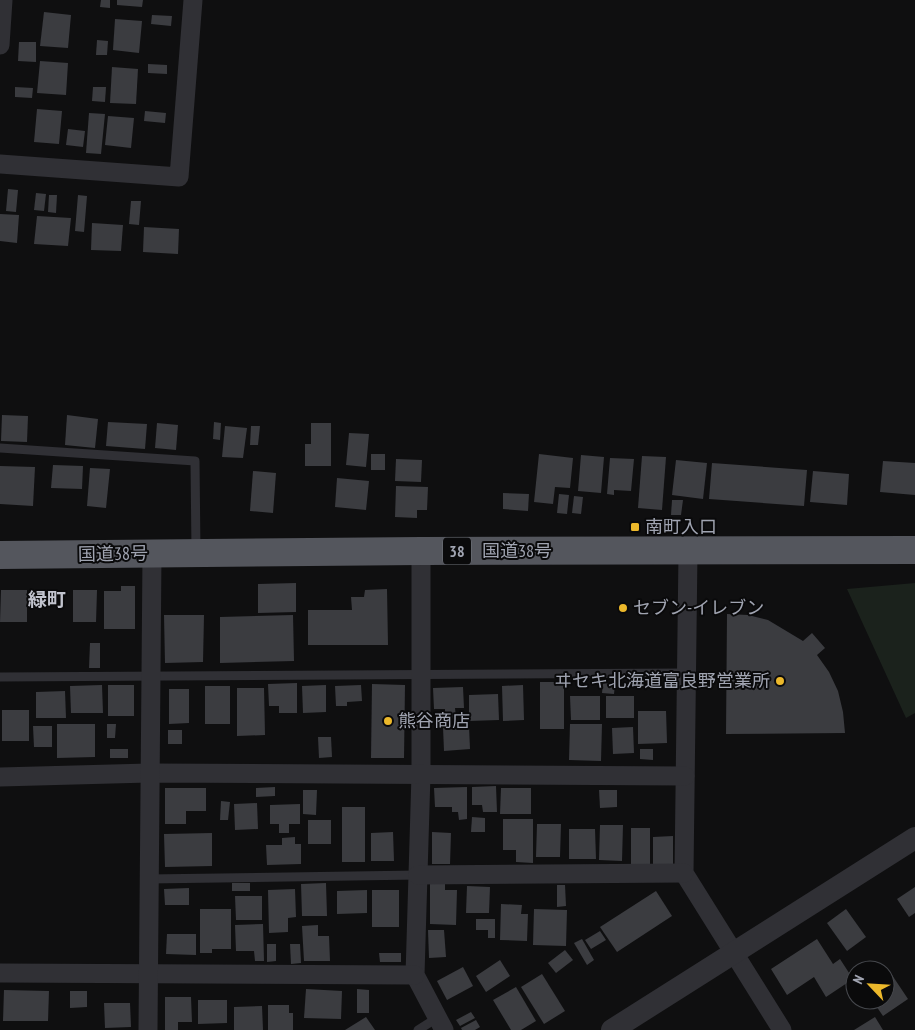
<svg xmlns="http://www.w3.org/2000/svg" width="915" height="1030" viewBox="0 0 915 1030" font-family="'PT Sans Narrow','Noto Sans JP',sans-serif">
<rect width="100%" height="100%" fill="#0f0f10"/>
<!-- green -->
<path fill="#1b221c" d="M915,583V713L906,718L847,589Z"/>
<!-- building -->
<g fill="#3b3c40">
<path d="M101,0H110V8L100,7Z"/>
<path d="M117,0H143L142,7L117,5Z"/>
<path d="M44,12L71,15L68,48L40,46Z"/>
<path d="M152,15L172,16L171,26L151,24Z"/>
<path d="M115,19L142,21L139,53L113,50Z"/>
<path d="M97,40L108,41L107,55H96Z"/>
<path d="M19,42H36V62L18,61Z"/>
<path d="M40,61L68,63L66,95L37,93Z"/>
<path d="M148,64L167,65V74L148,73Z"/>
<path d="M112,67L138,69L136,104L110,103Z"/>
<path d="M15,87L33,88L32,98L15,97Z"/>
<path d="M93,87H106L105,102L92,101Z"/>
<path d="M37,109L62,111L59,144L34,142Z"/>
<path d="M145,111L166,113L165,123L144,121Z"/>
<path d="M89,113L105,114L101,154L86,153Z"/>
<path d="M108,116L134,118L131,148L105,145Z"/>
<path d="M68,129L85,131L83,147L66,145Z"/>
<path d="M8,189L18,190L16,212L6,211Z"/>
<path d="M36,193L46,194L44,211L34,210Z"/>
<path d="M49,195H57L56,213L48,212Z"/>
<path d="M78,195L87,196L84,232L75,231Z"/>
<path d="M131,201H141L139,225L129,224Z"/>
<path d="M0,214L19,215L17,243L0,241Z"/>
<path d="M37,216L71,218L68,246L34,244Z"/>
<path d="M92,223L123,225L121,251L91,250Z"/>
<path d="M144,227L179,229L178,254L143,252Z"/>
<path d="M2,415L28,416L27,442L1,441Z"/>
<path d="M67,415L98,419L95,448L65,445Z"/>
<path d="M108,422L147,424L145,449L106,446Z"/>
<path d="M214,422L221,423L220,440L213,439Z"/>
<path d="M157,423L178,425L176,450L155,448Z"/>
<path d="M311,423H331V466H305V444H311Z"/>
<path d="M225,426L247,428L243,458L222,457Z"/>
<path d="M251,426H260L258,445H250Z"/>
<path d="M349,433L369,434L366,467L346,465Z"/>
<rect x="371" y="454" width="14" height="16"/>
<path d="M539,454L573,458L570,488L555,487L553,504L534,502Z"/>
<path d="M581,455L604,457L601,493L578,491Z"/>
<path d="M642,456L666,457L662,510L638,508Z"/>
<path d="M610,458L634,459L631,491L614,490V495L607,494Z"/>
<path d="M396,459L422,460L421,482L395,481Z"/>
<path d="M676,460L707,463L703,499L672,495Z"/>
<path d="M883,461L915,463V495L880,492Z"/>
<path d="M712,463L807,470L804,506L709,499Z"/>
<path d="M53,465L83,466L82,489L51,488Z"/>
<path d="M0,466L35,467L33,506L0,504Z"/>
<path d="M90,468L110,469L106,508L87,506Z"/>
<path d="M253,471L276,473L273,513L250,511Z"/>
<path d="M813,471L849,474L847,505L810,502Z"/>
<path d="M337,478L369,481L366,510L335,507Z"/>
<path d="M396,486L428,487L427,510H417V518L395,517Z"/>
<path d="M503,493L529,494L528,511L503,509Z"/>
<path d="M559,494L569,495L567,514L557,513Z"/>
<path d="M574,496L583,497L581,514L572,513Z"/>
<path d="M672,500H683L681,515H671Z"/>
<path d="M296,583V612L258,613V584Z"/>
<path d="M121,586H135V629H104V591H121Z"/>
<path d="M387,589L388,645H308V610H352L351,597H364L365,590Z"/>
<path d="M1,590H27V622H0Z"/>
<path d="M73,590H97L96,622H73Z"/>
<path d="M727,614L748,615L768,620L803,641L812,633L825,648L817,655L829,672L838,691L843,712L845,733L726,734Z"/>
<path d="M164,615H204L203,662L165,663Z"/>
<path d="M293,615L294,661L220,663V617Z"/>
<path d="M90,643H100V668H89Z"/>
<rect x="540" y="682" width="24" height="47"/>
<path d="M297,683V713H279V706H269L268,684Z"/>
<path d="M603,683L615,684L614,694L602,693Z"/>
<path d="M372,684L405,685L404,758H371Z"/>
<path d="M102,685L103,713H71L70,686Z"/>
<rect x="108" y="685" width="26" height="31"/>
<path d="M326,685V712L303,713L302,686Z"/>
<path d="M361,685L362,701L347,702V706H336L335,686Z"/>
<path d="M523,685L524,720L503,721L502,686Z"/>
<rect x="205" y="686" width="25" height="38"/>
<path d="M463,687L464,708H455L456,718L445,719V709H434L433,688Z"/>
<path d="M237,688H264L265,735L237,736Z"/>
<path d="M169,689H189V723L169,724Z"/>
<path d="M65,691L66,718H36V692Z"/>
<path d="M498,694L499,720L469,721V695Z"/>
<path d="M570,696H600V720H571Z"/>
<rect x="606" y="696" width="28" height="22"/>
<rect x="2" y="710" width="27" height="31"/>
<path d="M638,711H666L667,743L638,744Z"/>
<path d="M57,724H95V757L57,758Z"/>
<path d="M107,724H116L115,738H107Z"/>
<path d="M570,724H602L601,761L569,760Z"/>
<path d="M33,726H52V747H34Z"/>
<path d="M469,726L470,749L444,751L443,727Z"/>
<path d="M633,727L634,753L613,754L612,728Z"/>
<rect x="168" y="730" width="14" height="14"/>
<path d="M318,737H331L332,757L319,758Z"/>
<rect x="110" y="749" width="18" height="9"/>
<path d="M640,749H653V760L640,759Z"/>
<path d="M496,786L497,812H483L482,805H472V787Z"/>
<path d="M275,787V796L256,797V788Z"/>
<path d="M467,787V819L459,820L458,812H452V807H435L434,788Z"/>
<path d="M165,788H206V811H186V824H165Z"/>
<path d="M501,788H531V814H500Z"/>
<path d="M303,790H317L316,815L303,814Z"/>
<path d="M599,790H617V807L600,808Z"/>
<path d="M221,801L230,802L228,820H220Z"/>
<path d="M257,803L258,829L235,830L234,804Z"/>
<path d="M300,804V824H289V833H279V824H270V805Z"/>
<rect x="342" y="807" width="23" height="55"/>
<path d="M472,817L485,818V832H471Z"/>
<path d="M503,819H533V863L516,862V850H503Z"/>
<rect x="308" y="820" width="23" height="24"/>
<path d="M537,824H561L560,857H536Z"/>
<path d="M600,825H623L622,861L599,860Z"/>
<rect x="631" y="828" width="19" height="39"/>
<path d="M569,829H595L596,859H569Z"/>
<path d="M393,832L394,861H371V833Z"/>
<path d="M432,832L451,833L450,864H432Z"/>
<path d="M212,833V866L165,867L164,834Z"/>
<path d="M673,836V865H653V837Z"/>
<path d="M295,837V844H301V864L267,865L266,845H282V838Z"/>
<path d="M430,882H445V890H457L456,925L430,924Z"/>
<rect x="232" y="883" width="18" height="8"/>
<path d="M326,883L327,916H302L301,884Z"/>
<path d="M557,885H565L566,906L557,907Z"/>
<path d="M467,886L490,887L489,913H466Z"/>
<path d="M915,887V913L909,917L897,899Z"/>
<path d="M189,888V905H165L164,889Z"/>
<path d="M295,889L296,917L288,918V932L269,933L268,890Z"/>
<path d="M367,890V913L337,914V891Z"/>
<rect x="372" y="890" width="27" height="37"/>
<path d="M656,891L672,916L617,952L600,927Z"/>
<path d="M235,896H262V920H236Z"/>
<path d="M501,904L522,905L521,914H528L527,941L500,940Z"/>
<path d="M200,909H231V949H212V953H200Z"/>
<path d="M534,909L567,910L566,946L533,945Z"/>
<path d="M846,909L866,937L847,951L827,923Z"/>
<path d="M476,919H495V938H488V930H476Z"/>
<path d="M263,924L264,961H255L254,951H236L235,925Z"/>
<path d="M318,925V936H329L330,961H304L302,926Z"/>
<path d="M428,930H444L446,957L429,958Z"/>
<path d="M600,931L606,940L591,949L585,940Z"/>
<path d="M167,934H196V955L166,954Z"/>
<path d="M582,939L594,960L587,965L574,943Z"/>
<path d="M817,939L833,964L840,959L853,979L826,997L814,977L787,995L771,969Z"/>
<path d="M267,944H276V961L267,962Z"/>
<path d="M290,944H300L301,963L291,964Z"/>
<path d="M565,950L573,960L556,973L548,963Z"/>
<path d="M379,953H401V962H380Z"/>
<path d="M500,960L510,976L486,992L476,976Z"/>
<path d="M463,967L473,986L447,1000L437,981Z"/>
<path d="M542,974L565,1011L544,1024L521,987Z"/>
<path d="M892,975L908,999L883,1016L872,1000H885V980Z"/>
<path d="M516,987L536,1021L521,1030H511L493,1000Z"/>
<path d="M306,989L342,991L341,1019L304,1018Z"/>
<path d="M357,989L369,990V1013H357Z"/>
<path d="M4,990L49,991L48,1021H3Z"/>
<path d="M70,991H87V1007L70,1008Z"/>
<path d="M165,997H191L192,1022H178V1030H165Z"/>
<path d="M198,1000H227V1023L198,1024Z"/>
<path d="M104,1003H130L131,1027L105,1028Z"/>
<path d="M268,1005H289V1013H293V1030H268Z"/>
<path d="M262,1006L263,1030H234V1007Z"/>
<path d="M471,1012L475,1018L460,1026L456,1020Z"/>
<path d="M366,1017L375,1030H345Z"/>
<path d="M875,1017L883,1030H854Z"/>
<path d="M476,1020L480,1027L475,1030H462L461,1028Z"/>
</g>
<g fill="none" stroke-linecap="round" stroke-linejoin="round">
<!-- service -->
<g stroke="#303035" stroke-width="9">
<path d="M0,448L195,461L196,551"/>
<path d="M0,677L687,673"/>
<path d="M148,879L418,875"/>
<path d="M418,1030L437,1018"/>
</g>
<!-- minor -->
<g stroke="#303035" stroke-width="19">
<path d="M0,45L3,0"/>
<path d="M0,164L179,177L193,0"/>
<path d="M421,551V774L415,975L444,1030"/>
<path d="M688,552L684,873L782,1030"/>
<path d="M0,777L149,773L685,776"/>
<path d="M418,875L684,873"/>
<path d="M0,973L415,975"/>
<path d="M148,1030L152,554"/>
</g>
<!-- tertiary -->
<path stroke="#303035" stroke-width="22" d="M612,1030L915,838"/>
<!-- trunk -->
<path stroke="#54565d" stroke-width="28" d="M0,555L421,551L915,550"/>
</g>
<!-- markers -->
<g fill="#ecb82b" stroke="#0a0a0b" stroke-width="2">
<rect x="630" y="522" width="10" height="10" rx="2.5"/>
<circle cx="623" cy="608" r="5"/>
<circle cx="780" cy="681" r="5"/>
<circle cx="388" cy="721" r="5"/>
</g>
<g text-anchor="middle" stroke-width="4" stroke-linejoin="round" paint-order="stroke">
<!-- shield labels -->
<rect fill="#0a0a0b" stroke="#73767f" stroke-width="1" x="443" y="537.5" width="28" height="27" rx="4"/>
<g font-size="16" font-weight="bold" fill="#a0a4b1">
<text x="457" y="557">38</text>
</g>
<!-- poi labels -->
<g font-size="18" fill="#a0a4b1" stroke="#0a0a0b" text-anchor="start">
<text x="645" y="533">南町入口</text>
<text x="633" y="614">セブン-イレブン</text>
<text x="770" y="687" text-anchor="end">ヰセキ北海道富良野営業所</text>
<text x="398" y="727">熊谷商店</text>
</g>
<!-- street labels -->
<g font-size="18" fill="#a0a4b1" stroke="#0a0a0b">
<text x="517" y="557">国道38号</text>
<text transform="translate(113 554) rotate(-1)" y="6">国道38号</text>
</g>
<!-- neighbourhood labels -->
<g font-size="19" font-weight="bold" fill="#c1c3cd" stroke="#0a0a0b">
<text x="47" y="606">緑町</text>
</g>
</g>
<!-- north arrow -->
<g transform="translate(870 985) rotate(295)"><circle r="24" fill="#0a0a0b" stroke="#46484d"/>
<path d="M0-4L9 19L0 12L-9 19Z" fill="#ecb82b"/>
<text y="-8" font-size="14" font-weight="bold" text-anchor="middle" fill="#a0a4b1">N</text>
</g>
</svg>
